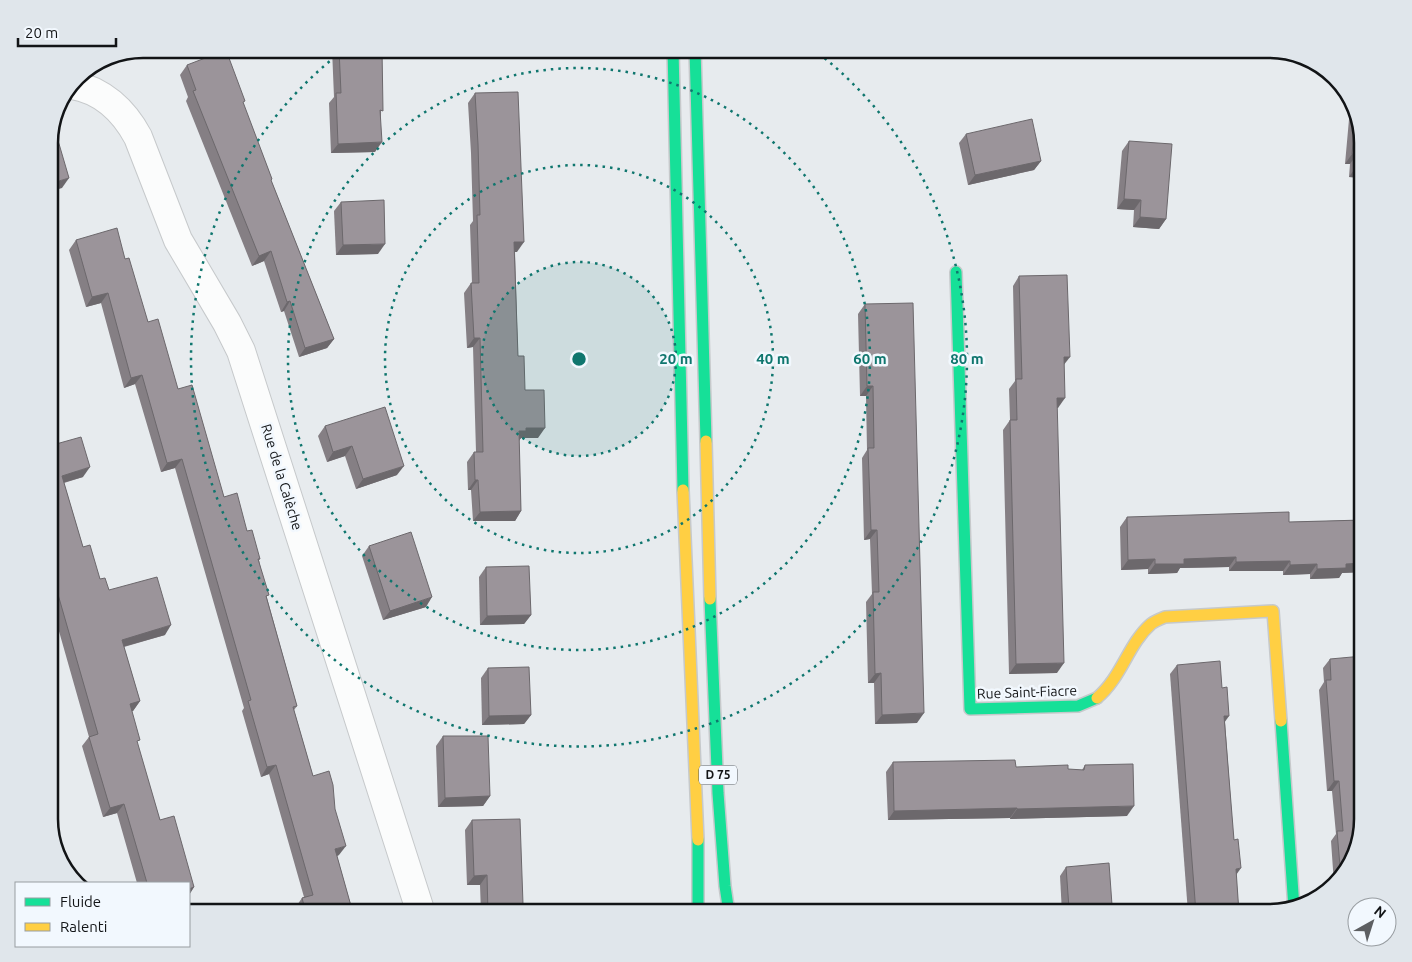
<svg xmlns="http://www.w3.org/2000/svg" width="1412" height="962" viewBox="0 0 1412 962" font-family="Ubuntu,sans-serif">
<rect width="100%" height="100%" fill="#e7ebee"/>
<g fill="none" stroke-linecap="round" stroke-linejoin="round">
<!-- street casing -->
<g stroke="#c6c9cb" stroke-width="30">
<path id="street" d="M72,85C102,90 124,111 138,137L178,240L227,323L241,351L421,913"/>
</g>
<!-- fast casing -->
<g stroke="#c6c9cb" stroke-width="14">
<g id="fast">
<path d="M673,49L683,490"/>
<path d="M695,49L706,441"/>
<path d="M956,272L970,709L1078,706L1097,698"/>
<path d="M710,599L718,793L725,886L729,913"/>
<path d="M1281,721L1294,908"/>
<path d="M698,840V913"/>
</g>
</g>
<!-- slow casing -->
<g stroke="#c6c9cb" stroke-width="14">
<g id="slow">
<path d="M706,441L710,599"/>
<path d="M683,490L698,840"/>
<path d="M1097,698C1122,677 1128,644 1151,624C1155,621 1160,619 1165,617L1273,611L1281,721"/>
</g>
</g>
<!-- street -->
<use href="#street" stroke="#fbfcfc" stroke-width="28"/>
<!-- fast -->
<use href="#fast" stroke="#16e098" stroke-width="11"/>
<!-- slow -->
<use href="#slow" stroke="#ffcf43" stroke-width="11"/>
</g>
<!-- wall -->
<g fill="#857f84">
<path d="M332,49H382L381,115L375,152L331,153L329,103L334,97Z"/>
<path d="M187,65L243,104L272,179L271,180L334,339L327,348L299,357L284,311L281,312L264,261L252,266L186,101L188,97L180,75Z"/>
<path d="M475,93L517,252H515L518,356L525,390L538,438H521L519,440L521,511L515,521H473L471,490H468L467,462L474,452H476L473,347L467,348L464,293L471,283H472L470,225L473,221L471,153L468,103Z"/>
<path d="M1351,97L1353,101L1363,142V178L1349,177L1350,164H1345Z"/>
<path d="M966,134L1041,161L1034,170L968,185L959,143Z"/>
<path d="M1129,141L1166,219L1159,229L1133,227L1134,210L1117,209L1122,151Z"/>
<path d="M341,202L378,254L336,255L334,211Z"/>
<path d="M76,240L125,259L148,322L178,389L224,497L247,531L260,559L259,560L267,598L297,706L294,710L313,776L339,855L337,856L353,913H297L295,908L302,898L304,897L269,774L261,777L242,711L244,708L175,468L161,472L135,384L124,388L101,303L86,307L69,250Z"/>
<path d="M1019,276L1064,365L1058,408H1057V673L1009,674L1003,430L1010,420L1009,389L1015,381L1013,286Z"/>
<path d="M865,304L917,723L875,724L874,683H868L866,602L872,594L870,539L864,540L862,458L867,450L866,396H860L858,314Z"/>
<path d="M325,426L397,475L356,489L345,456L327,462L318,436Z"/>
<path d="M49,446L83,477L64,483L83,547L100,579L109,590L165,635L124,647L140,701L133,711H132L137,744L160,820L194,887L189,895V883H137L117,813L103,817L82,746L89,737L49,596Z"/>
<path d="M1127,517L1289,522L1363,520V572L1342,573L1339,578L1310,579V574L1283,575V571H1229V567L1180,568L1177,573L1148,574V569L1121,570L1120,527Z"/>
<path d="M369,546L426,607L383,620L362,556Z"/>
<path d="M486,567L531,615L524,624L480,625L479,577Z"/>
<path d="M1330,659L1347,872L1334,884L1331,841L1336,834L1332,791H1327L1319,690L1324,682L1323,668Z"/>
<path d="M1177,665L1225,722L1239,913H1188L1170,674Z"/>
<path d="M488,668L531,715L524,724L482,725L481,678Z"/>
<path d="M443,736L490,796L483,806L438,807L436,746Z"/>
<path d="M893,762L1082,770L1085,765L1127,816L1010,819V818L888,820L886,772Z"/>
<path d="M472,820L523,904L536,913H481L480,885H467L465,830Z"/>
<path d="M1066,867L1106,913H1062L1060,876Z"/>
</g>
<!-- shaded-wall -->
<g fill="#6c686c">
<path d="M382,142L375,152L331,153L338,144Z"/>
<path d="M1352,154H1357L1350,164H1345Z"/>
<path d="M1041,161L1034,170L968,185L975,175Z"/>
<path d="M1356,167L1363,168V178L1349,177Z"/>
<path d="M69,178L62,188L49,192V184Z"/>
<path d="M1124,199L1141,200L1134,210L1117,209Z"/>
<path d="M1140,217L1166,219L1159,229L1133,227Z"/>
<path d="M514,242H524L517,252H508Z"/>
<path d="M385,244L378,254L336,255L343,245Z"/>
<path d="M271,251L264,261L252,266L259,256Z"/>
<path d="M108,293L101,303L86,307L92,297Z"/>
<path d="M290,301L284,311L281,312L287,302Z"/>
<path d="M474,338H480L473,347L467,348Z"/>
<path d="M334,339L327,348L299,357L305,348Z"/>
<path d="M1064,357H1070L1063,366Z"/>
<path d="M142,375L135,384L124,388L131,378Z"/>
<path d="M867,386H873L866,396H860Z"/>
<path d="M1057,398H1065L1058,408H1050Z"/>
<path d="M526,428H545L538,438H521L519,441V431Z"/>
<path d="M352,446L345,456L327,462L333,452Z"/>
<path d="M182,459L175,468L161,472L167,463Z"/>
<path d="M404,466L397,475L356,489L363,479Z"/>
<path d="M90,467L83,477L55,485L62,476Z"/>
<path d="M475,480H478L471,490H468Z"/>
<path d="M521,511L515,521H473L480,512Z"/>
<path d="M871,530H877L870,539L864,540Z"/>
<path d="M1236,557L1229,567L1180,568L1177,573L1148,574L1155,564L1184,559Z"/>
<path d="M1155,559L1148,569L1121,570L1128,560Z"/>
<path d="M1290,561L1283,571H1229L1236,562Z"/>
<path d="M1363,563V572L1342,573L1339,578L1310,579L1317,569L1346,564Z"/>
<path d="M1317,564L1310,574L1283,575L1290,565Z"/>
<path d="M432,597L426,607L383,620L390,611Z"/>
<path d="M531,615L524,624L480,625L487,616Z"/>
<path d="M171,625L165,635L115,649L122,640Z"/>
<path d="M1064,663L1057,673L1009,674L1016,664Z"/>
<path d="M881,673L874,683H868L875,674Z"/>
<path d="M140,701L133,711L123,714L130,704Z"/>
<path d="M924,713L917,723L875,724L882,715Z"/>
<path d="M531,715L524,724L482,725L489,716Z"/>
<path d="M1224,716H1229L1222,726Z"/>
<path d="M276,765L269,774L261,777L267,767Z"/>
<path d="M1334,781H1339L1332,791H1327Z"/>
<path d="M490,796L483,806L438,807L445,798Z"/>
<path d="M124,804L117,813L103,817L110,808Z"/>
<path d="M1134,806L1127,816L1010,819L1017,809Z"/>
<path d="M1017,808L1010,818L888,820L894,811Z"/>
<path d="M346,846L339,855L328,859L335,849Z"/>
<path d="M1241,868L1234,878L1236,869Z"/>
<path d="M487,875L480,885H467L474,876Z"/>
<path d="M194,887L189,895V889Z"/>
<path d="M1112,905L1106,913H1066L1069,908Z"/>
</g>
<!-- building -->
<g fill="#9b949a" stroke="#6c686c">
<path d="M339,49H382L383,111L380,110L382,142L338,144L336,93H341Z"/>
<path d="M226,50L245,101L243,102L272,179L271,180L334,339L305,348L290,301L287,302L271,251L259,256L193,91L196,90L187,65Z"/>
<path d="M518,92L524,242H514L518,356H524L525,390H544L545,428H526V431H519L521,511L480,512L478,480H475L474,452H483L480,338H474L471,283H479L477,215H480L478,144L475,93Z"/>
<path d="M1356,110L1363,142V168L1356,167L1357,154H1352Z"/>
<path d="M1032,119L1041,161L975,175L966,134Z"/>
<path d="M57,137L69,178L49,184V140Z"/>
<path d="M1129,141L1172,144L1166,219L1140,217L1141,200L1124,199Z"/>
<path d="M384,200L385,244L343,245L341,202Z"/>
<path d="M117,228L125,259L129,258L148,322L158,319L178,389L192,385L224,497L237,493L247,531L252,530L260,559H258L269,595L266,596L297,706L293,707L313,776L329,771L333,785L335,809L346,846L335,849L353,913H306L302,898L313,895L276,765L267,767L248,701L251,700L182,459L167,463L142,375L131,378L108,293L92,297L76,240Z"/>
<path d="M1067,275L1070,357H1064L1065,398H1057L1064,663L1016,664L1010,420H1017L1016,379H1022L1019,276Z"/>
<path d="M913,303L924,713L882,715L881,673L875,674L873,592H879L877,530H871L868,448H874L873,386H867L865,304Z"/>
<path d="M385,407L404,466L363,479L352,446L333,452L325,426Z"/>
<path d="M81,437L90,467L62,476L83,547L90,545L100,579L105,578L109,590L157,577L171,625L122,640L140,701L130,704L140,740L137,741L160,820L174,816L194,887L189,889V883H147L124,804L110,808L89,737L98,734L49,563V446Z"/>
<path d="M1289,512V522L1363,520V563L1346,564V568L1317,569V564L1290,565V561L1236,562V557L1184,559V564H1155V559L1128,560L1127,517Z"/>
<path d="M411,532L432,597L390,611L369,546Z"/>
<path d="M529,566L531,615L487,616L486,567Z"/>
<path d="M1363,656V820L1347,872L1341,878L1337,831H1343L1339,781H1334L1326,680H1331L1330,659Z"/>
<path d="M1220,661L1222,688L1227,687L1229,716H1224L1234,840L1238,839L1241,868L1236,869L1239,913H1196L1177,665Z"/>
<path d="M529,667L531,715L489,716L488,668Z"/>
<path d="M443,736H488L490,796L445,798Z"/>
<path d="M1015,760L1016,767L1068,765V769L1084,770L1085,765L1133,764L1134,806L1017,809V808L894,811L893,762Z"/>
<path d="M520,819L523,904H535L536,913H488L487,875L474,876L472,820Z"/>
<path d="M1109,863L1112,905L1069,908L1066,867Z"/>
<path d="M189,903L192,913H189Z"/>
</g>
<!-- distance rings -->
<circle cx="579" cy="359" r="97" fill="#0f766e" fill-opacity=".12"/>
<g fill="none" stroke="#0f766e" stroke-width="2.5" stroke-dasharray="2.5 5">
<circle cx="579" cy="359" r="97"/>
<circle cx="579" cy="359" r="194"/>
<circle cx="579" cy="359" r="291"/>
<path d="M813 49A388 388 0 1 1 345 49"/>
</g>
<g text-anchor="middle" stroke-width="5" stroke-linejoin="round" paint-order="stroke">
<!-- shield labels -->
<rect fill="#f2f8fe" stroke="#55585c" stroke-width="1" x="699" y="765.5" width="38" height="19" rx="4"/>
<g font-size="12" font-weight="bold" fill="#121416">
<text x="718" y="779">D 75</text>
</g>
<!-- street labels -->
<g font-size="14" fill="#121416" stroke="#f2f8fe">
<text transform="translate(282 477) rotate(73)" y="5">Rue de la Calèche</text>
<text transform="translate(1027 692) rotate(-2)" y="5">Rue Saint-Fiacre</text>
</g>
</g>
<!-- crop -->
<path d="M0 0H1412V962H0ZM143 58H1269A85 85 0 0 1 1354 143V819A85 85 0 0 1 1269 904H143A85 85 0 0 1 58 819V143A85 85 0 0 1 143 58Z" fill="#e0e6eb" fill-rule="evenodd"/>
<path fill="none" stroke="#121416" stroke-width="2.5" d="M143 58H1269A85 85 0 0 1 1354 143V819A85 85 0 0 1 1269 904H143A85 85 0 0 1 58 819V143A85 85 0 0 1 143 58Z"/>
<circle cx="579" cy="359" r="8" fill="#0f766e" stroke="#f2f8fe" stroke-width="2.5"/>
<g font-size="15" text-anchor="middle" font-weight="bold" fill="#0f766e" stroke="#f2f8fe" stroke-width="5" stroke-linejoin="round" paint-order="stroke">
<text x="676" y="364">20 m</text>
<text x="773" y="364">40 m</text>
<text x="870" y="364">60 m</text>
<text x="967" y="364">80 m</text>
</g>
<!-- legend -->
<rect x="15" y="882" width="175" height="65" fill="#f2f8fe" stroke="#989da1"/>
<rect x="25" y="898" width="25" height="8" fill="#16e098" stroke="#989da1"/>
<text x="60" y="907" font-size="15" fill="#121416">Fluide</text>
<rect x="25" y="923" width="25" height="8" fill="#ffcf43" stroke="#989da1"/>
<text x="60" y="932" font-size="15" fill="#121416">Ralenti</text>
<!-- north arrow -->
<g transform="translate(1372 922) rotate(39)"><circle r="24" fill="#f2f8fe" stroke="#989da1"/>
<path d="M0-4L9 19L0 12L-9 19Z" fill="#5d5f62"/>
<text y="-8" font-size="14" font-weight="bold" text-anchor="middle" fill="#121416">N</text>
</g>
<!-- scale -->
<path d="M18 38v8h98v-8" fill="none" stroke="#121416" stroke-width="2.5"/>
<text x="25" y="38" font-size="15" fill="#121416" stroke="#f2f8fe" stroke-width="4" paint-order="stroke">20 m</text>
</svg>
